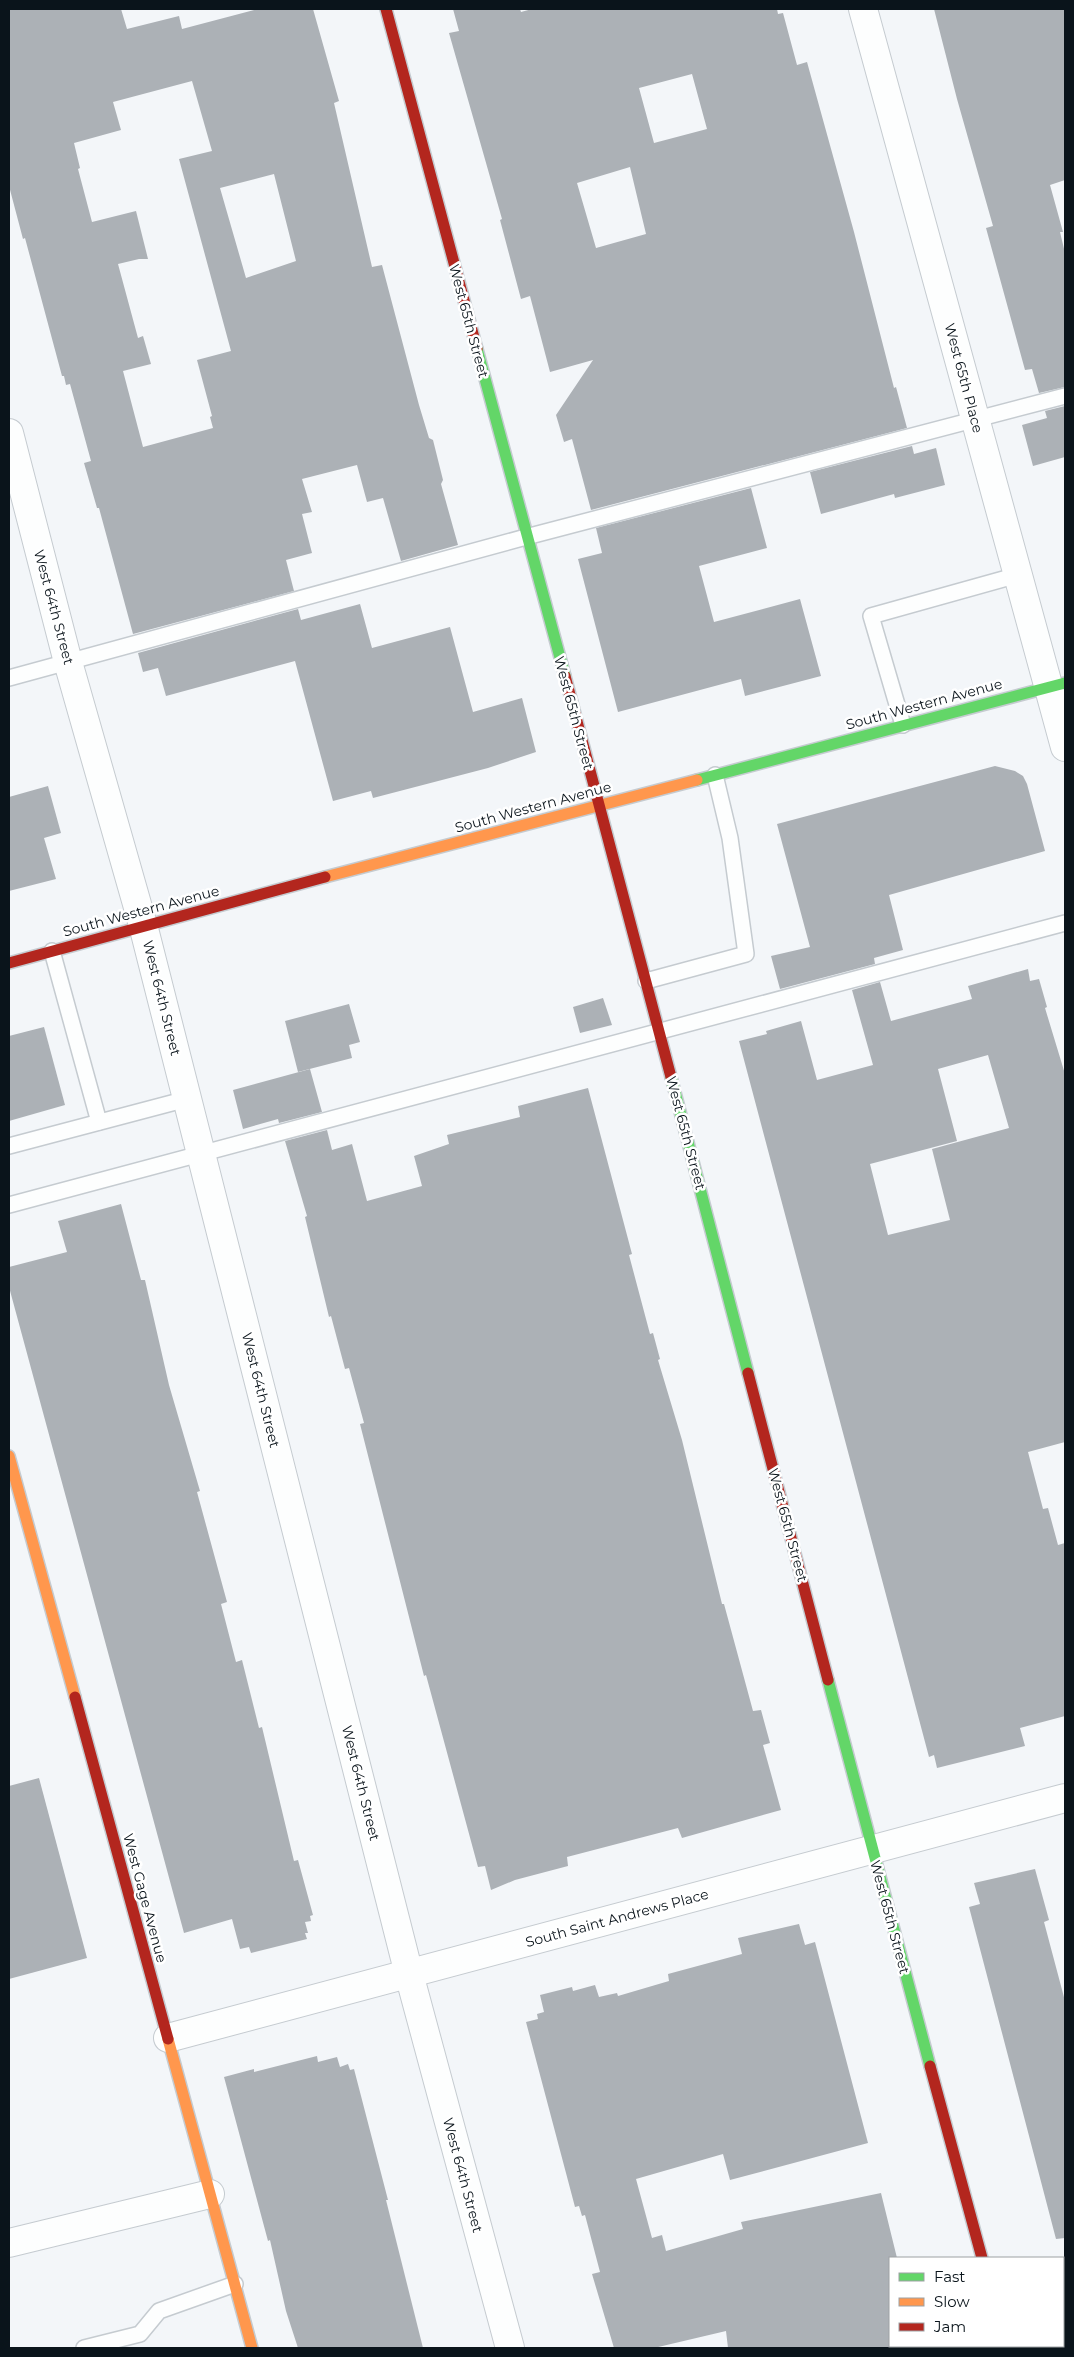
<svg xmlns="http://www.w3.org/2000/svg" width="1074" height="2357" viewBox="0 0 1074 2357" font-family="Montserrat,sans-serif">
<rect width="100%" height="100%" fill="#f3f6f9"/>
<!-- building -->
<g fill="#acb1b6" fill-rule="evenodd">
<path d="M9,9H121L127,29L179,16L182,29L258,9H313L339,101L334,103L372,267L382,265L419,405L429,438L433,440L443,480L441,484L458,545L401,561L383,498L367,502L357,465L302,479L312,512L302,514L312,553L286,560L294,591L133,634L99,508H97L84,463L91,461L70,384L66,385L64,376H62L25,238L23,239L9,186ZM192,81L212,151L179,159L231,351L197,360L212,416L210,417L213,428L143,447L123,371L151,364L143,336L138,338L118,264L139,259H148L136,211L92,222L78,169L80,168L74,143L121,130L113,102ZM274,174L296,261L246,278L220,188Z"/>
<path d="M453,9H520L521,12L532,9H777L778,14L783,13L797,65L807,62L854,232L894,388L896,387L907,428L591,510L572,439L564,442L556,415L593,360L550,372L530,296L521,299L500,220L502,219L449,33L459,31ZM692,74L707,129L654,143L639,88ZM630,167L646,234L596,248L577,183Z"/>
<path d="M934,9H1065V180L1050,185L1063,232H1060L1065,253V387L1039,393L1032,369L1025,370L986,228L993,226L957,99Z"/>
<path d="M1065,406V457L1033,466L1022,425L1047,418L1045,411Z"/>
<path d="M912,446L914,454L936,448L945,485L895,498L894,494L821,514L810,472Z"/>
<path d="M751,488L767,548L699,566L714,622L800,599L821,676L745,696L741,679L618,712L578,559L602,553L596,528Z"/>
<path d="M360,604L372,648L450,627L473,712L522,698L536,752L488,768L373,798L371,791L333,801L295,661L166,696L158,668L143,672L138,653L298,609L301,620Z"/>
<path d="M995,766L1015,771L1023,776L1027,784L1045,851L889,895L903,950L874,958L875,964L780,989L771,956L810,947L777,824Z"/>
<path d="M48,786L61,833L44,838L56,879L9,891V797Z"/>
<path d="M1028,969L1030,981L1039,979L1047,1007L1045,1008L1065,1074V1442L1028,1452L1043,1509L1048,1508L1058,1545L1065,1543V1716L1020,1728L1025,1746L937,1768L934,1755L929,1757L739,1041L767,1034L766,1031L801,1021L817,1080L873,1065L852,990L880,982L891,1021L972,999L968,986ZM988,1055L1009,1128L932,1149L950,1220L888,1235L870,1164L957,1141L938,1069Z"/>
<path d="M603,998L612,1025L580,1033L573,1007Z"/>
<path d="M349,1004L360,1042L349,1045L352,1058L298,1072L285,1021Z"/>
<path d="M44,1027L65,1105L9,1121V1036Z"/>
<path d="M310,1069L322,1112L279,1123L278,1119L243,1129L233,1090Z"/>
<path d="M588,1088L632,1254L629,1255L650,1334L653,1333L660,1359L658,1360L682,1440L722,1604H724L753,1711L761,1710L770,1743L763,1745L781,1810L682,1838L678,1828L567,1857L568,1866L515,1880L491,1890L485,1866L478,1867L426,1675L424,1676L360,1424L364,1423L349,1368L345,1369L331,1316L329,1317L305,1217L307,1216L285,1141L327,1130L332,1150L352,1144L367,1201L422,1186L414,1156L449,1144L447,1135L520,1117L518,1106Z"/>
<path d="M121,1204L141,1280H145L169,1385L200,1491L197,1492L227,1602L221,1604L236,1662L242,1660L259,1728L262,1727L294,1861L298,1860L313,1915L310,1916L311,1921L305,1922L308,1933H305L307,1939L251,1953L249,1947L240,1949L232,1919L184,1933L9,1287V1267L67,1252L58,1221Z"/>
<path d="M39,1778L87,1958L9,1979V1786Z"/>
<path d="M1035,1869L1049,1920L1044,1922L1065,2001V2238L1056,2239L969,1907L980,1904L974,1883Z"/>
<path d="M799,1924L805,1945L815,1942L868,2143L730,2180L723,2154L636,2179L652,2238L662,2235L666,2251L743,2229L741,2222L881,2193L897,2258H890V2348H728L726,2331L654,2348H614L592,2274L600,2272L585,2215L582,2216L579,2206L575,2207L526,2022L538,2019L537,2014L544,2012L540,1995L572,1987L573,1991L595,1985L599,1997L617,1993L618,1996L669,1981L668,1974L742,1954L738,1938Z"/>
<path d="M317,2056L318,2062L337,2057L340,2067L348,2064L350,2070L354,2069L388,2200H386L423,2348H298L286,2311L270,2240L268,2241L224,2077L254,2069V2072Z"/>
</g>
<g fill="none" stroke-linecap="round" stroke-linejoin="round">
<!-- lane casing -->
<g stroke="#c5cbd0" stroke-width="18">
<g id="lane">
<path d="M9,678L526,537L1065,396"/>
<path d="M903,725L871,616L1018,575"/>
<path d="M52,951L99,1122"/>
<path d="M646,981L746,954L730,838L715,775"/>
<path d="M9,1146L187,1099"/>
<path d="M9,1205L1065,923"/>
<path d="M84,2348L140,2334L159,2311L235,2284"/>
</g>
</g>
<!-- street casing -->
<g stroke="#c5cbd0" stroke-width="30">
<g id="street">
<path d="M863,9L1065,747"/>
<path d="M9,433L68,662L143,925L409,1974L510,2348"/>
<path d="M168,2038L1065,1798"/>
<path d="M9,2243L210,2194"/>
<path d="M1005,2346L1006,2348"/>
</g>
</g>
<!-- fast casing -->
<g stroke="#c5cbd0" stroke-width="14">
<g id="fast">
<path d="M477,349L565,676"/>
<path d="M697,780L1065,683"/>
<path d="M671,1077L748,1373"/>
<path d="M828,1680L930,2066"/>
</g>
</g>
<!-- slow casing -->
<g stroke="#c5cbd0" stroke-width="14">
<g id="slow">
<path d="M325,877L697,780"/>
<path d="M9,1456L75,1697"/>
<path d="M168,2039L252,2348"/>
</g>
</g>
<!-- jam casing -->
<g stroke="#c5cbd0" stroke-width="14">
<g id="jam">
<path d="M386,9L477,349"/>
<path d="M565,676L671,1077"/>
<path d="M9,963L325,877"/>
<path d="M748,1373L828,1680"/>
<path d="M75,1697L168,2039"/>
<path d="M930,2066L982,2258"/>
</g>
</g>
<!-- lane -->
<use href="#lane" stroke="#fdfefe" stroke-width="15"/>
<!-- street -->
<use href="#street" stroke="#fdfefe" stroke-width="28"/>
<!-- fast -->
<use href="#fast" stroke="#63d668" stroke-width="11"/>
<!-- slow -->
<use href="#slow" stroke="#ff974d" stroke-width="11"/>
<!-- jam -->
<use href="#jam" stroke="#b3261e" stroke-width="11"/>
</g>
<g text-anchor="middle" stroke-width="5" stroke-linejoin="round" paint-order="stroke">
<!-- street labels -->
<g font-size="14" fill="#0a141b" stroke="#fff">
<text transform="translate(469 321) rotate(75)" y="5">West 65th Street</text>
<text transform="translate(964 378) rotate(75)" y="5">West 65th Place</text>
<text transform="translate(54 607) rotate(75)" y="5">West 64th Street</text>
<text transform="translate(924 704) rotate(-15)" y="5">South Western Avenue</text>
<text transform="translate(574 713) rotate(75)" y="5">West 65th Street</text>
<text transform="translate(533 807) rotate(-15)" y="5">South Western Avenue</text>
<text transform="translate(141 911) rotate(-15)" y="5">South Western Avenue</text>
<text transform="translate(162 998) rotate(76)" y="5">West 64th Street</text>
<text transform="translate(686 1133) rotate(75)" y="5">West 65th Street</text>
<text transform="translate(261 1390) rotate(76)" y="5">West 64th Street</text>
<text transform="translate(788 1525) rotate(75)" y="5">West 65th Street</text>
<text transform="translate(361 1783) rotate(76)" y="5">West 64th Street</text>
<text transform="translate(145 1898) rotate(75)" y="5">West Gage Avenue</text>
<text transform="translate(890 1917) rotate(75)" y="5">West 65th Street</text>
<text transform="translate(617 1918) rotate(-15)" y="5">South Saint Andrews Place</text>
<text transform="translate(463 2175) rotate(75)" y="5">West 64th Street</text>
</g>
</g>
<!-- border -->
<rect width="1074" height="2357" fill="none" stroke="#0a141b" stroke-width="20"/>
<!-- legend -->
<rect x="889" y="2257" width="175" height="90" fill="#ffffff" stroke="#9da1a4"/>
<rect x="899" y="2273" width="25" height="8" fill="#63d668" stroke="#9da1a4"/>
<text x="934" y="2282" font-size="15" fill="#0a141b">Fast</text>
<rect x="899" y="2298" width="25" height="8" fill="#ff974d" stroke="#9da1a4"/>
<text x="934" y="2307" font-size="15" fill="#0a141b">Slow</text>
<rect x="899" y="2323" width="25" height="8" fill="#b3261e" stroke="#9da1a4"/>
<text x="934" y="2332" font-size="15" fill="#0a141b">Jam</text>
</svg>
